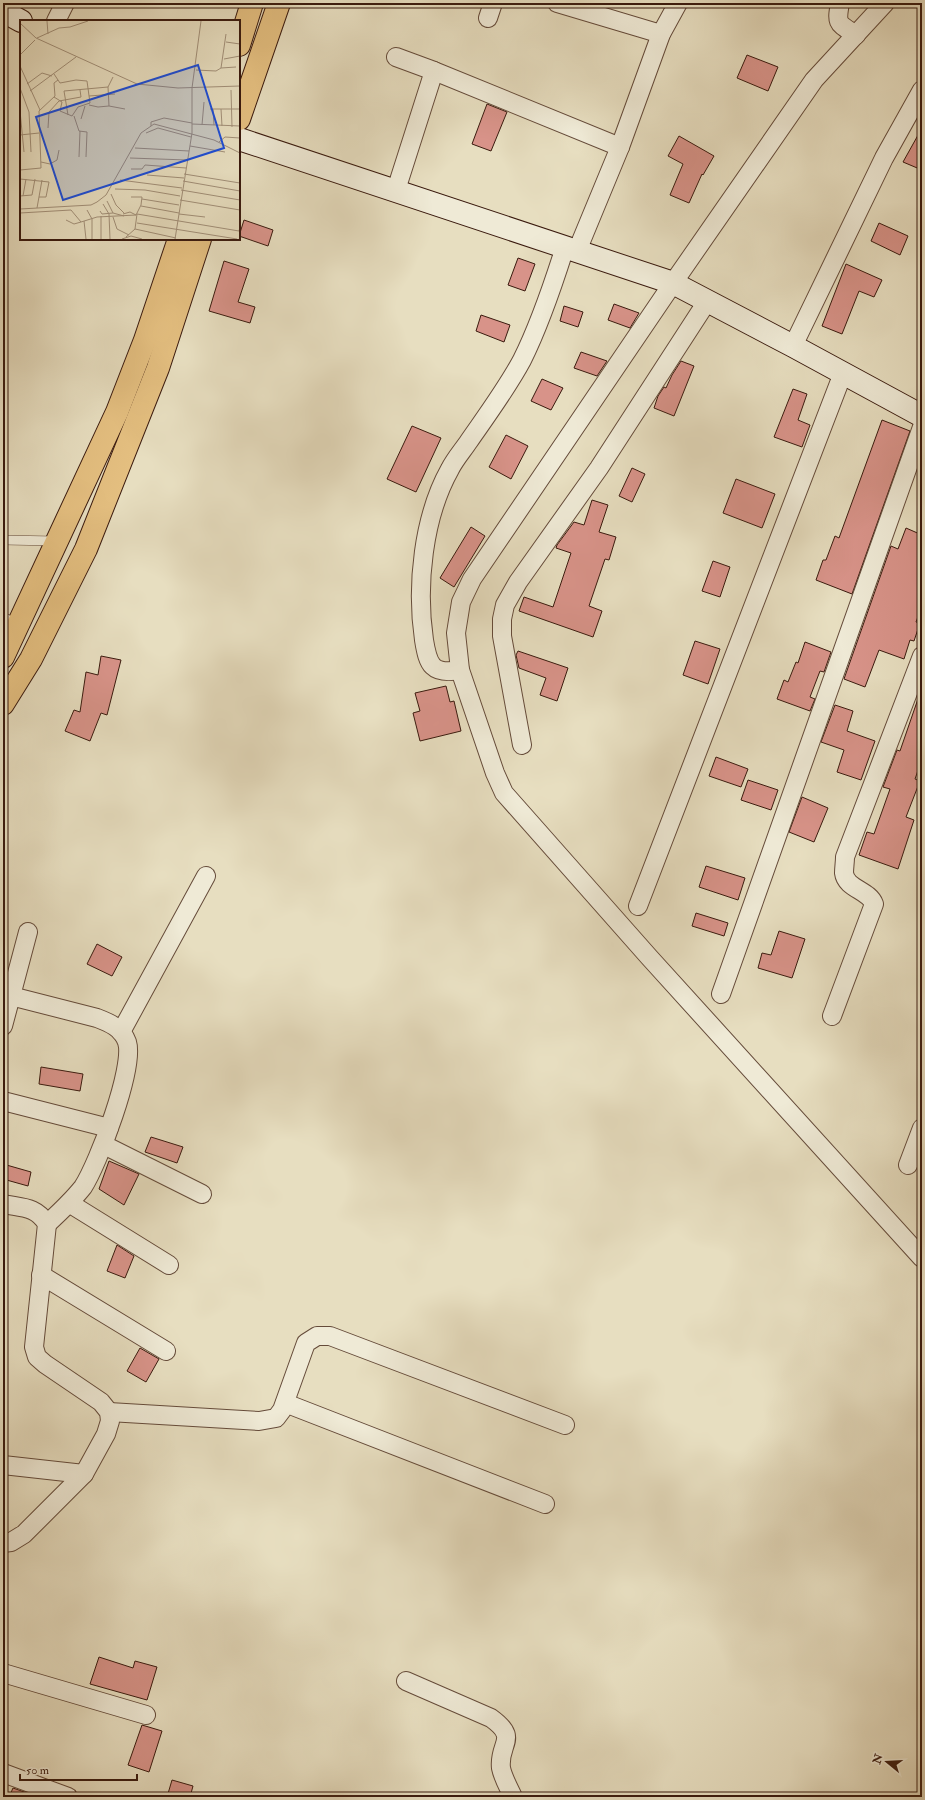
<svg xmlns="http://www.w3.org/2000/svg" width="925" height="1800" viewBox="0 0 925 1800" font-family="'IM FELL Double Pica',serif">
<rect width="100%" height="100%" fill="#e7dec0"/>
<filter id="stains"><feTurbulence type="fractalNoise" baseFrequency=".005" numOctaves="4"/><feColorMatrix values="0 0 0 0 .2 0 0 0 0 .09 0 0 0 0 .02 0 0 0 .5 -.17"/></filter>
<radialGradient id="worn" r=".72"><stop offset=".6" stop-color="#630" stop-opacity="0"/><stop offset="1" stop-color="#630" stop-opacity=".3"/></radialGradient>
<!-- building -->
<g fill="#d89389" stroke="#3a1a0e">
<path d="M747,55L778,67L768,91L737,78Z"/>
<path d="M487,104L507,112L491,151L472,144Z"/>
<path d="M922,128V170L903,162Z"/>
<path d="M679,136L714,156L703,175L702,174L689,203L670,195L683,164L668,156Z"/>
<path d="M244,220L273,230L268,246L239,236Z"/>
<path d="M879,223L908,236L900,255L871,241Z"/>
<path d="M518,258L535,264L525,291L508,285Z"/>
<path d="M224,261L249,269L238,302L255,307L250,323L209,311Z"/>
<path d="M846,264L882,280L874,297L859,291L842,334L822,326Z"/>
<path d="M614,304L639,313L630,328L608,320Z"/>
<path d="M564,306L583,312L578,327L560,321Z"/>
<path d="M481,315L510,325L504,342L476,331Z"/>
<path d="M581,352L607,361L597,376L574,368Z"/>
<path d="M681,361L694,366L674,416L654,408L658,396L664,387L666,388L672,375Z"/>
<path d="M542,379L563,388L551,410L531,401Z"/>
<path d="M793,389L807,394L798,420L810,425L802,447L774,437Z"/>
<path d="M882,420L910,431L852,594L816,580L823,560H826L835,536L839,538Z"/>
<path d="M412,426L441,438L416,492L387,479Z"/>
<path d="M506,435L528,446L511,479L489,467Z"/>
<path d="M632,468L645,474L632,502L619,496Z"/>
<path d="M736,479L775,494L762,528L723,513Z"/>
<path d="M592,500L608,505L599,532L616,537L609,560L605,559L589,606L602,611L593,637L519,611L524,597L553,607L571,553L556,548L557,545L574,522L584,525Z"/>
<path d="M471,527L485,536L454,587L440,578Z"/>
<path d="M906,528L922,535V606L916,622L920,623L914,641L910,640L904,659L879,650L865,687L844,679L891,546L898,549Z"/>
<path d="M713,561L730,567L720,597L702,591Z"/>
<path d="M695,641L720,649L708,684L683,675Z"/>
<path d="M805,642L831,652L824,672L820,671L810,697L815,699L810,711L777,699L784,680L788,682L796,662L798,663Z"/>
<path d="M518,651L568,668L557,701L540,695L546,678L519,668L516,655Z"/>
<path d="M101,656L121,660L107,715L101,713L90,741L65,731L74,710L80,712L86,672L98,675Z"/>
<path d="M446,686L450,702L454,701L461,731L420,741L413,713L420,711L415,693Z"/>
<path d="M920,693H922V759L915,779L920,781L906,817L914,820L898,869L859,855L867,832L874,834L890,789L883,787L897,750L900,751Z"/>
<path d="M835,705L853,711L847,731L875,741L861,780L837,772L844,750L821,742Z"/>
<path d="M716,757L748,769L741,787L709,776Z"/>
<path d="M748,780L778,790L771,810L741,800Z"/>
<path d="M802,797L828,808L814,842L789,832Z"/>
<path d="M706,866L745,878L738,900L699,887Z"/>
<path d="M696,913L728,923L724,936L692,926Z"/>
<path d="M779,931L805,939L792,978L758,968L762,953L771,955Z"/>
<path d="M97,944L122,957L112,976L87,964Z"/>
<path d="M41,1067L83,1074L80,1091L39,1084Z"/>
<path d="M151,1137L183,1147L177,1163L145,1152Z"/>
<path d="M109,1161L139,1174L124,1205L99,1189Z"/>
<path d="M3,1164L31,1172L28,1186L3,1179Z"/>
<path d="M117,1245L134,1256L125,1278L107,1271Z"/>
<path d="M140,1348L159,1359L146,1382L127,1371Z"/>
<path d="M99,1657L133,1668L135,1661L157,1667L147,1700L90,1684Z"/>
<path d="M142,1725L162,1731L149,1772L128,1765Z"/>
<path d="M172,1780L193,1786L190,1797H167Z"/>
<path d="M13,1788L27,1793L26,1797H9Z"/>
</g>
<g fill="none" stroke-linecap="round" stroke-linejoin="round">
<!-- lane casing -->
<g stroke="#654b3a" stroke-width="10">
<g id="lane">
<path d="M3,540L56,541"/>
<path d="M3,617L18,625"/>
</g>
</g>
<!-- street casing -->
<g stroke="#654b3a" stroke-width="20">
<g id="street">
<path d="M557,3L661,34"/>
<path d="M840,3C836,25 838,23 856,35"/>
<path d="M885,3L814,80L673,283L472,579L461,602L456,633L460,670L495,773L504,793L649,957L922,1258"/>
<path d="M488,18L493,3"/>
<path d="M56,21L65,3"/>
<path d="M396,57L434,71L620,147"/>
<path d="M396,190L434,71"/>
<path d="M577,251L620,147L661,34L678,3"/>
<path d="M793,346L884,158L922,90"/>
<path d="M460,670C432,675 428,665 424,640C416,586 423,517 450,469C455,459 463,450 469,441C487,415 507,388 522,360C540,324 553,285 565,247"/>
<path d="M522,745L502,636V619L505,605L518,582L599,468L708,300"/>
<path d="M638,906L843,373"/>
<path d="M3,994L97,1018C110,1023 122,1028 127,1042C135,1067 98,1164 83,1187C72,1201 60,1212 47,1224"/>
<path d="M721,994L922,427"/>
<path d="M832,1016L874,904C869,890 846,889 844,873C844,868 845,862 845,857L922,656"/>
<path d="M3,1026L28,932"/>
<path d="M121,1032L206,876"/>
<path d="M3,1101L109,1128"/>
<path d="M104,1145L202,1194"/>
<path d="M908,1165L922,1128"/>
<path d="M69,1203L169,1265"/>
<path d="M3,1204C22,1208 36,1206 47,1224L34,1347L37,1357L45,1364L101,1402L109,1412L110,1421L106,1434L84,1474L24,1534L11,1542L3,1543"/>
<path d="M41,1275L166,1351"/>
<path d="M285,1403L545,1504"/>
<path d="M109,1412L259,1421L276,1418L282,1410L306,1343L317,1336H330L565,1425"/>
<path d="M3,1465L84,1474"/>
<path d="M3,1673L146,1715"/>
<path d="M406,1681L491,1718C520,1739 498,1743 501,1768C503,1778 509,1788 513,1797"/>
<path d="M3,1773L68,1797"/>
</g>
</g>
<!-- secondary casing -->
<g stroke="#3a1a0e" stroke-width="24">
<g id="secondary">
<path d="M3,11L21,21"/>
<path d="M239,139L673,283L793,346L922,416"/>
</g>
</g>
<!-- highway casing -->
<g stroke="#3a1a0e" stroke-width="24">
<g id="highway">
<path d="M239,45L252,3"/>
<path d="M239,119L279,3"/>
<path d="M3,657L117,412L145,340L179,239"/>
<path d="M3,704L31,659L86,549L158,368L200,239"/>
</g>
</g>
<!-- lane -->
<use href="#lane" stroke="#efead6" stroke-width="9"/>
<!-- street -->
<use href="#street" stroke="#efead6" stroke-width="18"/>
<!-- secondary -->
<use href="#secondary" stroke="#efead6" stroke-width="22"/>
<!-- highway -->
<use href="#highway" stroke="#e4bf80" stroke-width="22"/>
</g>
<!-- overview -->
<g transform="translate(20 20)">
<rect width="220" height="220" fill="#e7dec0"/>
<path fill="none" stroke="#a29079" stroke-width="1" d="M27,1L28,14M0,3L16,18L117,64L158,68L220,66M17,18L39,8L50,7L68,1M206,22L220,24M0,35L15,20M204,39L220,36M0,46L20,90M201,48L216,47M176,50L196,51L201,48L206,14M7,64L22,53L32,56M0,68L9,92L11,132M172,68L181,1M211,70L212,107M10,71L56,37M69,76L95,74M34,77L42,82L40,91L52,96L58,87L70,83L67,61L56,60L40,63L38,60M69,85L78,87L89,86L88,67L93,57M89,86L105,89M190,89H220M193,89L194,105M201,89L202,106M0,91L4,132M48,95L44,71L88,67M54,96L59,111L67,112L66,137M61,99L65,86M172,104L220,106M182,105L184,82M131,106V102L144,98L172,103M28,108L29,92L39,81L61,77L60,70M126,113L138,108L171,117M0,115L19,113M199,122L205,117L220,118M170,126L205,132M115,128L169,131M59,137L60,111M110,138L167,140M21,142L30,144L37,140L39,130M111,149H122L125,145L166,148M0,150L21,148L19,91L35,76L34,63L38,60L34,54M164,154L220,163M127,155L164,158M0,159L29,162L26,177H19M100,160L162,168M163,161L220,171M95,169L125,170L160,176M161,170L220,180M91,174L96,185L104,193M0,176L12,175L15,159M3,176L6,159M122,179L159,185M160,180L220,190M87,181L93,193M83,184L89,194L90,219M121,186L159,193M17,188L22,160M0,189L71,185L77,182L86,175L121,113L134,104L194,120L220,133M67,190L72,199V219M80,191L82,194L93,193L104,196M0,193L51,190L61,202L77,197L116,195L121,185L122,177H111M103,194L110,192L116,195M159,194L185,197M81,196V219M93,197L97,209L109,215M46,200L54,204L61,202M64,201L66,219M117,203L217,219M115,209L156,218M106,217L115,209L117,194L219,211L220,207M102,219L111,216L122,219M155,219L172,113V68"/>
<path fill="#1d4ed8" fill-opacity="0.15" stroke="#1d4ed8" stroke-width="2" d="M178,45L204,128L43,180L16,97Z"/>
<rect width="220" height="220" fill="none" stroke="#3a1a0e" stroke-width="2"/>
</g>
<!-- margin -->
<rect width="925" height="1800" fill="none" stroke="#e7dec0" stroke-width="16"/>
<rect x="4" y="4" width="917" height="1792" fill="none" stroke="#3a1a0e" stroke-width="2"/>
<rect x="8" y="8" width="909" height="1784" fill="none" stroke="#3a1a0e"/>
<!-- north arrow -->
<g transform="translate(887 1762) rotate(288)" stroke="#efead6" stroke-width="3" paint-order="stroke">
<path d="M0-3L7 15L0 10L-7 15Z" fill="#3a1a0e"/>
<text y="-6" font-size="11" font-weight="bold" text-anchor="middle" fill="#3a1a0e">N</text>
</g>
<!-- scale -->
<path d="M20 1774v6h117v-6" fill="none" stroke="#3a1a0e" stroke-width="2"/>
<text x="26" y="1774" font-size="12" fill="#3a1a0e" stroke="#efead6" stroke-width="3" paint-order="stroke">50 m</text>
<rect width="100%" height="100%" filter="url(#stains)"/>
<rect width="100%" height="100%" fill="url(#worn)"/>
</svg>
